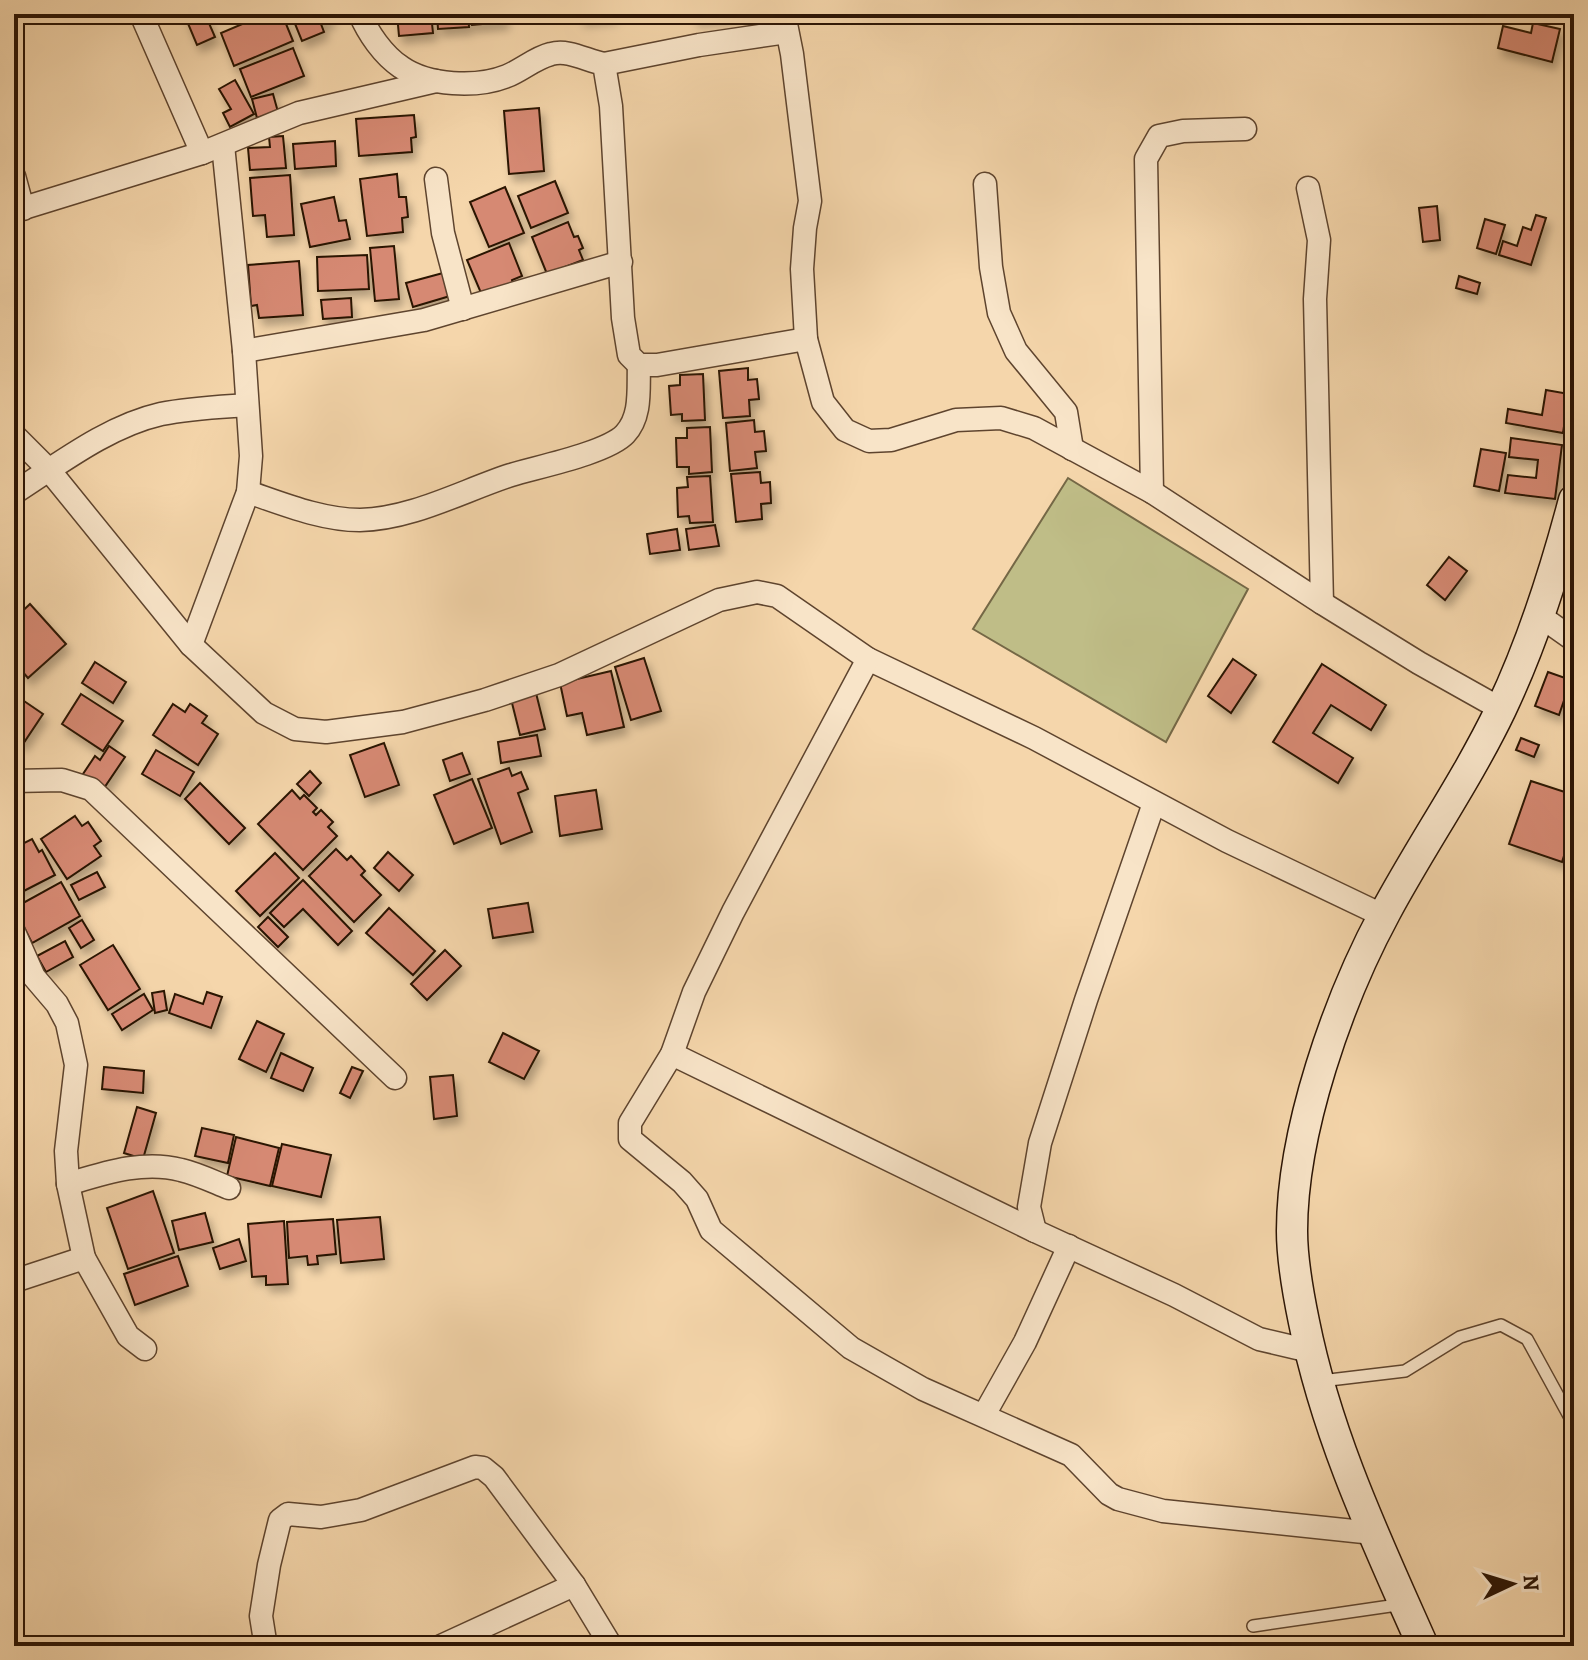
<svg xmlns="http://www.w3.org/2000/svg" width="1588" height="1660" viewBox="0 0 1588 1660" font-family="Alegreya,serif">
<defs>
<filter id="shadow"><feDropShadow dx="4" dy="7" stdDeviation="4" flood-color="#0004"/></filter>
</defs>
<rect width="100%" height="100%" fill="#f5d6ab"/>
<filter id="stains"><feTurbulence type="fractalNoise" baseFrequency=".0025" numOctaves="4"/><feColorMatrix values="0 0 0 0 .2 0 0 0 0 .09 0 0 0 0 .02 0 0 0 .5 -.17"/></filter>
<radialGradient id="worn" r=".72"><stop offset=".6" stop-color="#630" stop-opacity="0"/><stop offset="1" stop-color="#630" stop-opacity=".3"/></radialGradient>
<!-- park -->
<path fill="#bfbd87" stroke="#756846" stroke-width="2" d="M1068,478L1248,589L1166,742L973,629Z"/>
<!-- building -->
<g fill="#d68973" stroke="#2b1404" stroke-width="2" filter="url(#shadow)">
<path d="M184,14H205L215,37L197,45Z"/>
<path d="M266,14H282L293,41L234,66L221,33Z"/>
<path d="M291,14H329L331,20L321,24L324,32L302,41Z"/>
<path d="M397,14H431L433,33L399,36Z"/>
<path d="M437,14H468L469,27L438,29Z"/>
<path d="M471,14H504L505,22L472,25Z"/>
<path d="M581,14H613V16L581,19Z"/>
<path d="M694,14H731V16L694,19Z"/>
<path d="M1533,23L1560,29L1552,62L1498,48L1503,26L1531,33Z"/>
<path d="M293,48L304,76L251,97L240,69Z"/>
<path d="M235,80L254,114L230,127L223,113L231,109L219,89Z"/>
<path d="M273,94L278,112L257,118L252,99Z"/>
<path d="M539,108L544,171L509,174L504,111Z"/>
<path d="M414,115L416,137L411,138L412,152L359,156L356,119Z"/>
<path d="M283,136L286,168L250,170L248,148L270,147L269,137Z"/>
<path d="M335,141L336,166L295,169L293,144Z"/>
<path d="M397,174L399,197H406L408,217L402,218L403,232L367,236L360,179Z"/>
<path d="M290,175L294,235L267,237L265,215L253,216L250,178Z"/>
<path d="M555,181L568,213L531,228L518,196Z"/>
<path d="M505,187L524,233L489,247L470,202Z"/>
<path d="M334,197L339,221L346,220L350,239L310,247L301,204Z"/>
<path d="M1437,206L1440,240L1423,242L1419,208Z"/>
<path d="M1536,215L1546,218L1531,265L1499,255L1503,241L1517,246L1523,227L1531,230Z"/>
<path d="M1485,219L1505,225L1496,254L1477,248Z"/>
<path d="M568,222L574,237L578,236L583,248L579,250L583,260L547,274L532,237Z"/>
<path d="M509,243L522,276L512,280L513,284L492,293L490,289L481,293L467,260Z"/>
<path d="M394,246L399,299L375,301L370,248Z"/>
<path d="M367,255L369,289L318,291L317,257Z"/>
<path d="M299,261L303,315L259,318L257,305L251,306L248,265Z"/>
<path d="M443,273L450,296L413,307L406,283Z"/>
<path d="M1459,276L1480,283L1477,294L1456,288Z"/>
<path d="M351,298L352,317L323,319L321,300Z"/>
<path d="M748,368V380L757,379L759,399L749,400L750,416L723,418L719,371Z"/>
<path d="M703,374L705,420L682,421V414L671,415L669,386L680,385V375Z"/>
<path d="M1546,390L1569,394L1563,433L1506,423L1508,409L1542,415Z"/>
<path d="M754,420L755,432L764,431L766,451L755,452L757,468L730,471L726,423Z"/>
<path d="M710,427L712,472L689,474V467H677L676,438H687V428Z"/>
<path d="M1511,438L1562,445L1555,499L1505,493L1508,475L1536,478L1538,460L1509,457Z"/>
<path d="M1481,449L1506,453L1499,491L1474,486Z"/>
<path d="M760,472L761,483L770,482L771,503L761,504L762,519L736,522L731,474Z"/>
<path d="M710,476L713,522L690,523L689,516L678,517L677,488L688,487L687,477Z"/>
<path d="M715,525L719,546L689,550L686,529Z"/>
<path d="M677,529L680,550L650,554L647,534Z"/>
<path d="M1449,557L1467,571L1445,600L1427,585Z"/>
<path d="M30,604L66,644L28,678L14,662V619Z"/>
<path d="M644,658L661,711L631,720L615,667Z"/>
<path d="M1233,659L1256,675L1231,713L1208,696Z"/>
<path d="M95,662L126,682L113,703L82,683Z"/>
<path d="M1322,664L1386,705L1371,730L1331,705L1313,733L1353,758L1338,783L1273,742Z"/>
<path d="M611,671L624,727L587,735L582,713L567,716L560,683Z"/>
<path d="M1548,672L1571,680L1559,715L1535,706Z"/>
<path d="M535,689L545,729L520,735L510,695Z"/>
<path d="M81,694L123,721L103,751L62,724Z"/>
<path d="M24,701L43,714L23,744L14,738V716Z"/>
<path d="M173,704L185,712L190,704L207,716L202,723L218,734L198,765L153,735Z"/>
<path d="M537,735L541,756L501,763L498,742Z"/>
<path d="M1521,738L1539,745L1534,757L1516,750Z"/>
<path d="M384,743L399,785L365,797L350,755Z"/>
<path d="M109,746L125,757L102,791L81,777L95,756L100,760Z"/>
<path d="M156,750L194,772L180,796L142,774Z"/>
<path d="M462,753L470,774L450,781L443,760Z"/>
<path d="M509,768L512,776L521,772L528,789L518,793L532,832L501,844L478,779Z"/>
<path d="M310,771L321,783L309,796L297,784Z"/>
<path d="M472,779L492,828L454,844L434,795Z"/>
<path d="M1531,781L1574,795V825L1562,862L1509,844Z"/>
<path d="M200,783L245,828L229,844L185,799Z"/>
<path d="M292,790L300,799L304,795L317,808L313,812L316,815L321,810L333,822L328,827L337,836L303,870L258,824Z"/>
<path d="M596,790L602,829L560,836L555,796Z"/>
<path d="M75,816L82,826L88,822L101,841L94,846L101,856L67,879L41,839Z"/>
<path d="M32,839L39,852L42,850L55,875L14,896V848Z"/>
<path d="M336,849L347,860L351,856L365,871L361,875L381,895L354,922L309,876Z"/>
<path d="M388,852L413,875L399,891L374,868Z"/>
<path d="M275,853L299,878L260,916L236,891Z"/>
<path d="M97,872L105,887L79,900L71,885Z"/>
<path d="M303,880L352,931L338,945L303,909L284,927L270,913Z"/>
<path d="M61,882L80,916L32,943L14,908Z"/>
<path d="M528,903L533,932L493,938L488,909Z"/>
<path d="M389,908L435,951L413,975L366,933Z"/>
<path d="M268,917L288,937L278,947L258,927Z"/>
<path d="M82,920L94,940L81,948L69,928Z"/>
<path d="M65,941L73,957L46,972L37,956Z"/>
<path d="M113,945L140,989L108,1010L80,965Z"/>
<path d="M445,950L461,966L427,1000L411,984Z"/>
<path d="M164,991L167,1010L155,1013L152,993Z"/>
<path d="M207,992L222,997L211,1028L169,1013L175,994L203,1004Z"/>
<path d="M144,994L153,1010L122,1030L112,1014Z"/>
<path d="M257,1021L284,1034L266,1072L239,1059Z"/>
<path d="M503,1033L539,1051L524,1079L489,1062Z"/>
<path d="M281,1053L313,1068L303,1091L271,1078Z"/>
<path d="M104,1067L144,1071L143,1093L102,1089Z"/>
<path d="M352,1067L363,1071L350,1098L340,1093Z"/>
<path d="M453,1075L457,1116L434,1119L430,1077Z"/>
<path d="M137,1107L156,1113L143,1159L124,1153Z"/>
<path d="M202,1128L234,1135L228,1163L195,1156Z"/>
<path d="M236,1137L279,1148L270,1186L227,1176Z"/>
<path d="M282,1144L331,1155L321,1197L272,1186Z"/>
<path d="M153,1191L174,1253L128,1269L107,1208Z"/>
<path d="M205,1213L213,1242L179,1250L172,1221Z"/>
<path d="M380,1217L384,1259L341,1263L337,1220Z"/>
<path d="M333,1219L336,1254L317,1256L318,1264L308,1265L307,1256L289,1258L287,1222Z"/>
<path d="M284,1221L288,1284L266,1285V1276L252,1277L248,1224Z"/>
<path d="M239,1239L246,1261L220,1269L213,1248Z"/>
<path d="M178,1256L188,1286L135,1305L124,1274Z"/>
</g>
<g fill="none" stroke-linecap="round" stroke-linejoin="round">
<!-- lane casing -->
<g stroke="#5e442e" stroke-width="14">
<g id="lane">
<path d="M1321,1381L1405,1371L1460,1337L1501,1325L1527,1339L1574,1425"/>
<path d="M1253,1626L1404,1604"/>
</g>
</g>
<!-- street casing -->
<g stroke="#5e442e" stroke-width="25">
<g id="street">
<path d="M141,14L202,153"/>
<path d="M360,14C368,33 383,55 401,67C428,86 477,88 507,76C522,70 535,58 551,54C569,49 587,61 604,64L611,106L623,318L629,355L639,365H657L806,339"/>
<path d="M784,14L792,54L810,201L805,228L802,269L806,339L823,402L845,430L869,441L891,440L956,420L1001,418L1034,428L1152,492L1322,603L1419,663L1501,709"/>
<path d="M604,64L699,45L787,32"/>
<path d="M14,176L23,209"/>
<path d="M436,179L443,233L463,309"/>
<path d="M985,184L991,267L999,313L1016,351L1066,412L1072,449"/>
<path d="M1308,188L1319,240L1315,299L1322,603"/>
<path d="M14,211L202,153L299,113L436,81"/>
<path d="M244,351L424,320L621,262"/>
<path d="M14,435L49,470L191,645L264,713L295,729L326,732L403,722L485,700L559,675L719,600L757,592L777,596L868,659L1034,738L1227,841L1384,916"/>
<path d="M248,492C283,504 322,520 360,520C412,519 462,491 511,475C537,467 607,453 625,434C642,416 638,389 639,365"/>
<path d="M1152,492L1146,159L1159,136L1183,131L1245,129"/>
<path d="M14,493C59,464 108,426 161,414C190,408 218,407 247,405"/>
<path d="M1540,616L1574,640"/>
<path d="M191,645L248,492L251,456L244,351L223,145"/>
<path d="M868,659L733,912L694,992L672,1054L630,1123V1139L682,1182L697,1199L711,1230L851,1348L923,1389L1071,1455L1109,1494L1118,1499L1163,1511L1373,1533"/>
<path d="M14,781L62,780L91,789L395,1078"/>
<path d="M14,932L34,977L57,1004L67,1023L76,1065L66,1151L68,1184L84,1258"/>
<path d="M672,1054L1035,1231L1174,1295L1259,1339L1310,1351"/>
<path d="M68,1184C105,1173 143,1160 181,1170C198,1174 214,1182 229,1188"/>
<path d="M1035,1231L1029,1207L1040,1143L1086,1000L1154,803"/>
<path d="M14,1281L84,1258L128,1336L145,1349"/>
<path d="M984,1415L1025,1342L1069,1246"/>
<path d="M268,1646L265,1641L261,1616L269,1565L280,1520L288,1514L321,1517L361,1510L475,1467L483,1468L494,1477L574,1585L611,1646"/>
<path d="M441,1646L574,1585"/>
</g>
</g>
<!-- secondary casing -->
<g stroke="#2b1404" stroke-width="33">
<path id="secondary" d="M1423,1646C1376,1540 1327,1437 1304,1322C1298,1293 1292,1261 1292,1231C1292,1131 1338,1000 1385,913C1422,844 1467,780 1501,709C1533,642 1555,572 1574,500"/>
</g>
<!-- lane -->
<use href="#lane" stroke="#f8e4c8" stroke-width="11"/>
<!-- street -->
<use href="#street" stroke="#f8e4c8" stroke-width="22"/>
<!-- secondary -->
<use href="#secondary" stroke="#f8e4c8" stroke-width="30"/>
</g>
<!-- margin -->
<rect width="1588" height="1660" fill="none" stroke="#f5d6ab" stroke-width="48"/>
<rect x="16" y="16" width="1556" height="1628" fill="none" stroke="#2b1404" stroke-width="4"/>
<rect x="24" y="24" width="1540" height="1612" fill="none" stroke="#2b1404" stroke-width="2"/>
<!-- north arrow -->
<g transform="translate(1512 1584) rotate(86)" stroke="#f8e4c8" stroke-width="6" paint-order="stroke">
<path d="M0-6L14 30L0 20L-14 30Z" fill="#2b1404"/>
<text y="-12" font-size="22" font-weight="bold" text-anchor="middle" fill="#2b1404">N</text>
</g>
<rect width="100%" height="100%" filter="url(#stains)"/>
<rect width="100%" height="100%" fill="url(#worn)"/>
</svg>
